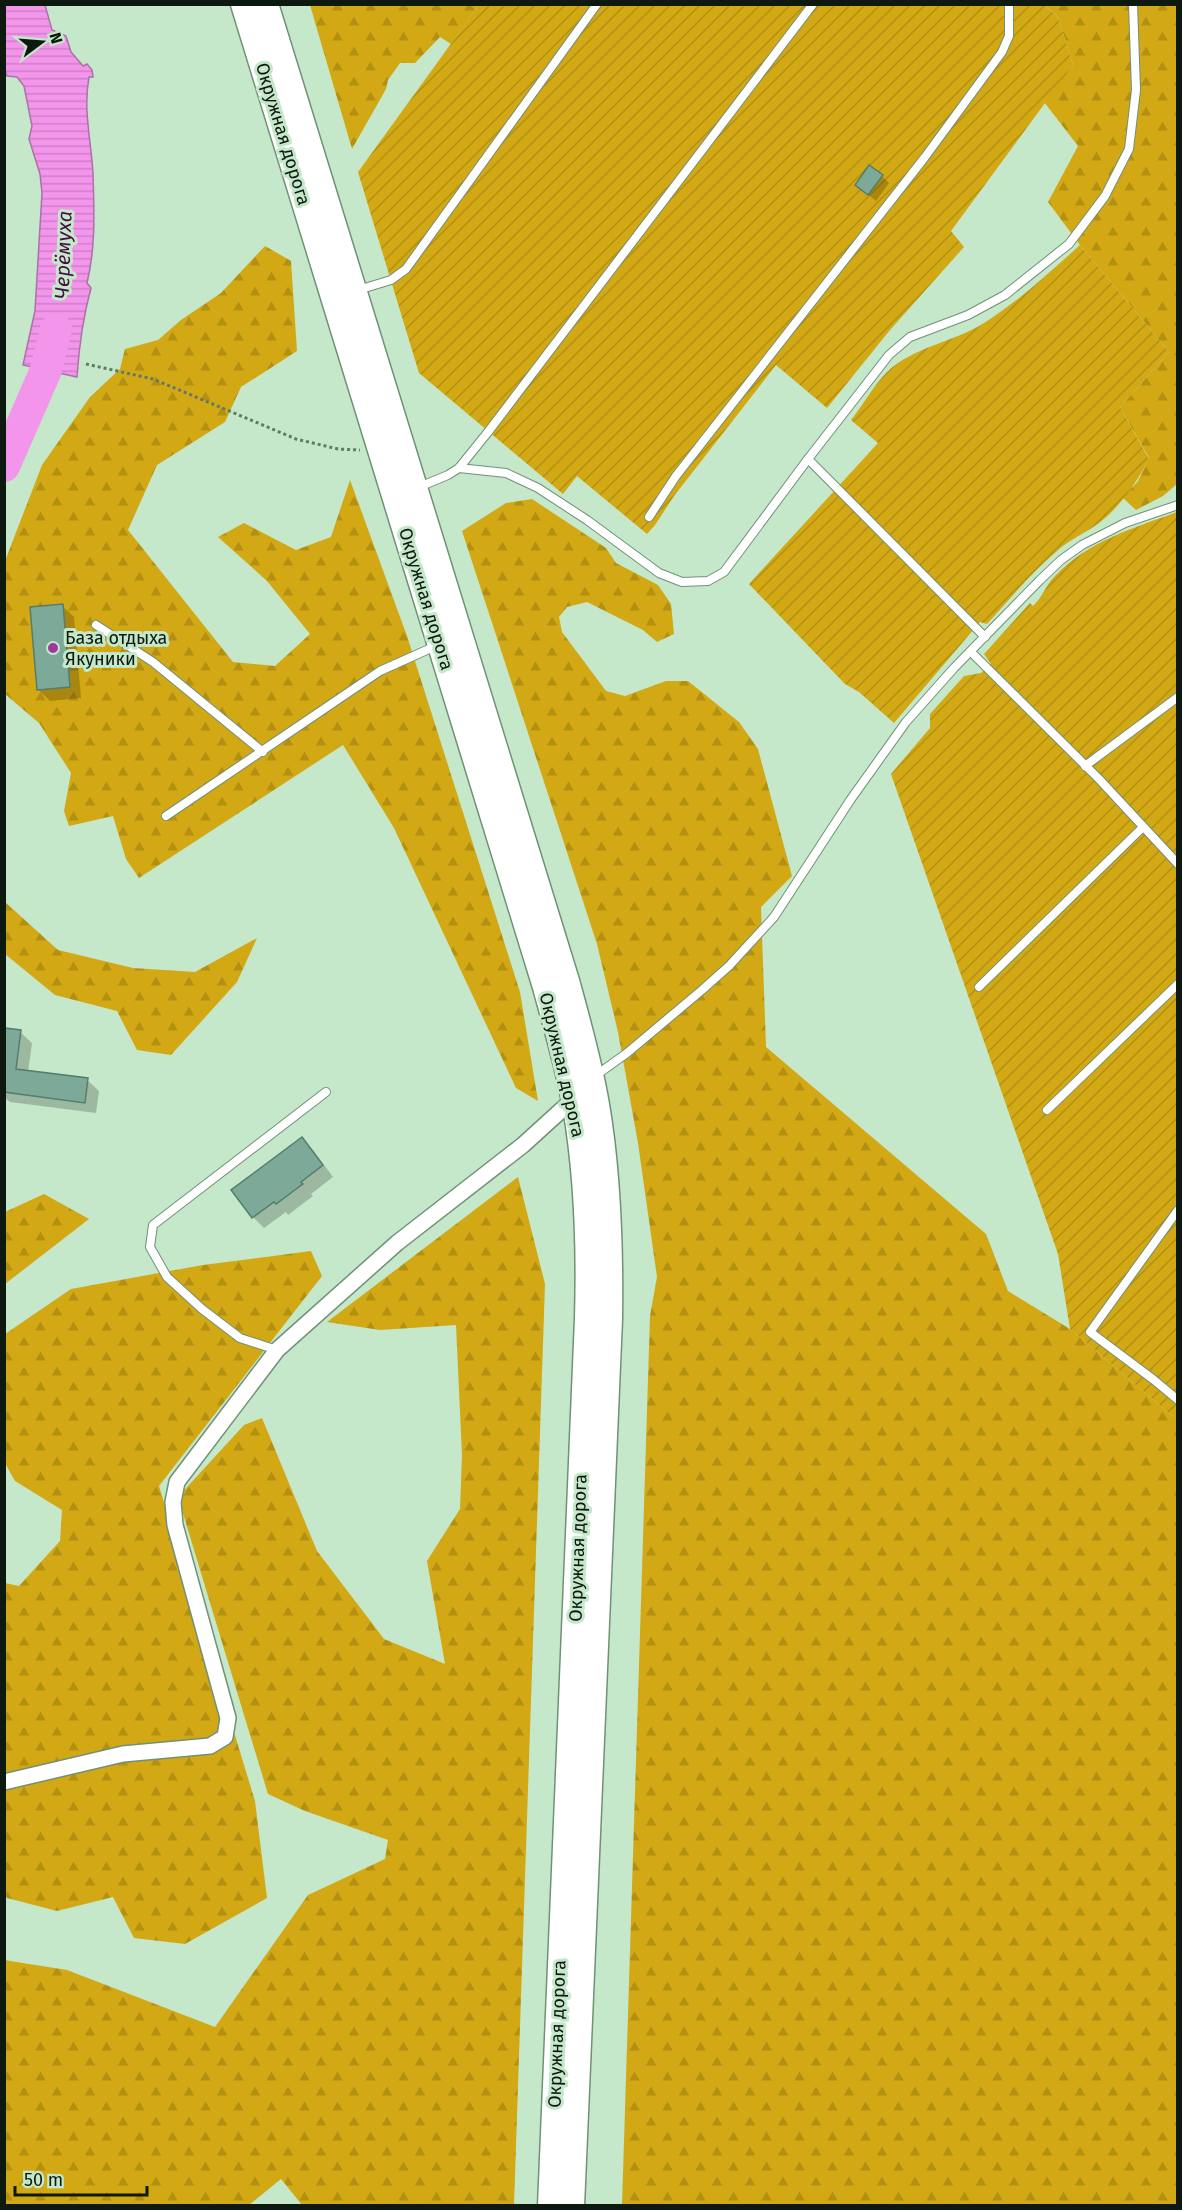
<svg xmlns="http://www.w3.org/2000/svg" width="1182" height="2210" viewBox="0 0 1182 2210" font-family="'Fira Sans',sans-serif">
<defs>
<pattern id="forest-firs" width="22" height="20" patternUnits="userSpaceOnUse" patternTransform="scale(1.5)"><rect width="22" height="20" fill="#d2a814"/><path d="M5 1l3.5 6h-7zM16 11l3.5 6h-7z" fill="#b39012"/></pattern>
<pattern id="garden-furrows" width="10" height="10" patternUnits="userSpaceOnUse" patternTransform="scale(1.5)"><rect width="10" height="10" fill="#d2a814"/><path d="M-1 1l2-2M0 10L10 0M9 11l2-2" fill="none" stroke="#b39012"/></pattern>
<pattern id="water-rules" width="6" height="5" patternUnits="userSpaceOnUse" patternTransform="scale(1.5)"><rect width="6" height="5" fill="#f295eb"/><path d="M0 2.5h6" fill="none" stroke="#ce80c8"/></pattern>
</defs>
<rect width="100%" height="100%" fill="#c5e7ca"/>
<!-- forest -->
<g fill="url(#forest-firs)">
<path d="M310,5H479L451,44L440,37L415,63H400L388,80L386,89L352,149Z"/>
<path d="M1044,5H1177V484L1163,496L1136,510L1123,498L1138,481L1149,458L1120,407L1169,352L1080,245L1048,202L1078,146L1044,102L1073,65L1058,17Z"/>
<path d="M265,246L291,261L297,351L241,387L225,422L157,465L128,530L233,662L275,666L310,634L267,581L218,537L244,523L296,550L331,537L350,480L407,636L520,992L538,1101L516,1088L394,828L343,745L139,878L126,859L113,816L69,826L64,811L71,773L39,723L5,694V561L42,465L90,397L120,369L125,349L158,340L181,320L221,293Z"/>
<path d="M532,499L606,548L616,563L658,585L671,604L674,634L657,642L643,630L587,602L567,607L559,617L562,632L606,691L625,696L666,681H688L739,722L758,749L792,876L761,907L766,1047L986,1234L1008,1291L1070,1329L1177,1420V2205H622L650,1316L657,1277L638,1143L618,1032L597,944L462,531L506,503Z"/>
<path d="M5,902L58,950L133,968L195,972L257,938L237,982L171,1055L137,1050L117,1011L55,995L5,954Z"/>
<path d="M518,1177L545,1284L514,2205H302L281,2179L249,2205H5L4,1960L67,1970L215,2027L308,1895L385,1859L388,1840L305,1811L268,1794L178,1497L244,1425L262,1418L317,1551L384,1639L445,1664L427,1561L460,1509L462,1455L456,1325L380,1330L327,1322Z"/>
<path d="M44,1194L89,1219L5,1284V1212Z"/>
<path d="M311,1251L322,1276L159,1486L255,1801L267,1898L185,1944L134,1938L113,1897L57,1911L7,1898L5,1895V1583L19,1586L60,1541L62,1510L15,1481L5,1463V1334L71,1289L203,1265Z"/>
</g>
<!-- garden -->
<g fill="url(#garden-furrows)">
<path d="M479,5H1044L1058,17L1073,65L951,231L964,247L890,330L827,408L776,365L674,496L655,525L647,534L577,476L563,494L419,373L358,172Z"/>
<path d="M1080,245L1169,352L1120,407L1149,459C1137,482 1120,507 1099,523C1086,533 1070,539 1057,551C1031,573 1010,599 987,624L980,622L894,723L859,692L845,684L749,584L878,443L851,420C863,405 873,386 887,372C913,347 954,342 984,323C1019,301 1050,272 1080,245Z"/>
<path d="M1177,512V1420L1070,1329L1058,1254L891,774L930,728V714L964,676L981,673L991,664L984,654L1030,603L1033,606C1042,598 1046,585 1055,576C1088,541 1134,528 1177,512Z"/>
</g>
<!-- water -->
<path fill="url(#water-rules)" stroke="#ad70a9" stroke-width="1.5" d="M4,5H45L52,30L66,36L71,52L83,66L87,64L92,70L93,77H89C83,110 91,140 93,173C94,210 96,246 87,283L91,288C83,317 79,347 77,377L23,365L35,311L42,193L40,174L29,139L32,126L24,86L17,77L7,76L5,70Z"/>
<!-- shadow -->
<g fill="#0003">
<path d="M882,176L889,183L876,201L857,185Z"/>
<path d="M62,606L74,617L81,698L50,701L39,690Z"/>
<path d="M6,1030L20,1032L32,1043L28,1072L87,1080L99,1091L96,1113L10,1102L4,1097Z"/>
<path d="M302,1138L313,1150L333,1177L311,1194L313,1196L288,1215L286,1212L264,1228L253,1217Z"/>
</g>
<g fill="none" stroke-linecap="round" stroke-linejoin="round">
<!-- river -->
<path stroke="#f295eb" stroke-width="32" d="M4,466L46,370L56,329"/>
</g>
<!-- building -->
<g fill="#7da999" stroke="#537e6f" stroke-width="1.5">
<path d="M869,165L883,175L868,195L855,185Z"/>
<path d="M63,604L70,687L37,690L30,607Z"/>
<path d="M5,1028L21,1030L16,1069L88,1078L85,1103L4,1092Z"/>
<path d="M302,1137L323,1165L301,1182L303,1184L276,1204L274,1202L252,1218L231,1190Z"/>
</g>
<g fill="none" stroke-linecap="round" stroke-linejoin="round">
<!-- service casing -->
<g stroke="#719177" stroke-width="10">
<g id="service">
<path d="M358,290L391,280L406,269L597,4"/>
<path d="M808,459L985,637"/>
<path d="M459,468L506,473L538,488L587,520L659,573L682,582L708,581L724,572L808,459L889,355L910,337L968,315L1005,295L1069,244L1105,196L1129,149L1136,90L1133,4"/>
<path d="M419,487L448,475L459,468L488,432L813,4"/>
<path d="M649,517L676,476L925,157L1002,52L1009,36V4"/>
<path d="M96,625L153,662L263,752"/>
<path d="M971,652L1099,779L1178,864"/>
<path d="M1085,766L1178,697"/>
<path d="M166,816L380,671L438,645"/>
<path d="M979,987L1143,827"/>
<path d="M595,1076L627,1053L702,990L729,966L774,917L851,799L906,722L954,668L1040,580L1061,560L1082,545L1125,523L1178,505"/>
<path d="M1047,1110L1178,984"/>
<path d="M1178,1210L1090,1332L1154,1380L1178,1400"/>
<path d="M277,1350L240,1338L202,1309L167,1277L150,1247L153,1225L326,1092"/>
</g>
</g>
<!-- minor casing -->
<g stroke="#719177" stroke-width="18">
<path id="minor" d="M4,1782L123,1754L210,1746L225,1737L228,1718L175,1525L173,1502L177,1482L277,1350L397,1243L523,1145L578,1095"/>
</g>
<!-- primary casing -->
<g stroke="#719177" stroke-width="27">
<g id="primary">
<path d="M243,4L545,987C556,1027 568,1067 575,1107C587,1177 589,1248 587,1318L550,2206"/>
<path d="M266,4L567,981C578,1021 590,1063 597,1105C609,1175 611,1247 610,1319L572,2206"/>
</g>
</g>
<!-- path -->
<path stroke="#627966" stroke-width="3" stroke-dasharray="3 3" stroke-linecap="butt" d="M86,364L153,379L296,439L338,449L360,450"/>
<!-- service -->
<use href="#service" stroke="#fff" stroke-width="8"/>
<!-- minor -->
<use href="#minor" stroke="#fff" stroke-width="15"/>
<!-- primary -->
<use href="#primary" stroke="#fff" stroke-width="24"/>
</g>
<!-- markers -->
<circle fill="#a0389b" stroke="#c5e7ca" stroke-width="2" cx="53" cy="648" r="6"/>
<g text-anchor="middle" stroke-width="6" stroke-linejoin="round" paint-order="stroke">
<!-- street labels -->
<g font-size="18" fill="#0d190f" stroke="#c5e7ca">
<text transform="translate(283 134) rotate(73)" y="6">Окружная дорога</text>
<text transform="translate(426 599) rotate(73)" y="6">Окружная дорога</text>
<text transform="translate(562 1065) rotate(77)" y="6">Окружная дорога</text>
<text transform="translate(578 1548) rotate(-88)" y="6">Окружная дорога</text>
<text transform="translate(557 2034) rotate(-88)" y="6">Окружная дорога</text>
</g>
<!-- poi labels -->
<g font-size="18" fill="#0d190f" stroke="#c5e7ca" text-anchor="start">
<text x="65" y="644">База отдыха<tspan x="65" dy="21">Якуники</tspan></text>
</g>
<!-- water labels -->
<g font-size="20" font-style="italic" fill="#450b43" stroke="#c5e7ca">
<text transform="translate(63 255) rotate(-88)" y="7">Черёмуха</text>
</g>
</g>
<!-- border -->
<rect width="1182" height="2210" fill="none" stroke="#0d190f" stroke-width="12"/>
<!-- north arrow -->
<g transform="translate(42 42) rotate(74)" stroke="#c5e7ca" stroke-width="4.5" paint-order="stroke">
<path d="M0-4.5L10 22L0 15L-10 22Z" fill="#0d190f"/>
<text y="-9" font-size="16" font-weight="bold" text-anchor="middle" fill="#0d190f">N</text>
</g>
<!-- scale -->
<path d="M15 2186v9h132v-9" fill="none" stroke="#0d190f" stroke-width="3"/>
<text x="24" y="2186" font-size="18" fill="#0d190f" stroke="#c5e7ca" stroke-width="4.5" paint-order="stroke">50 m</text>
</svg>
